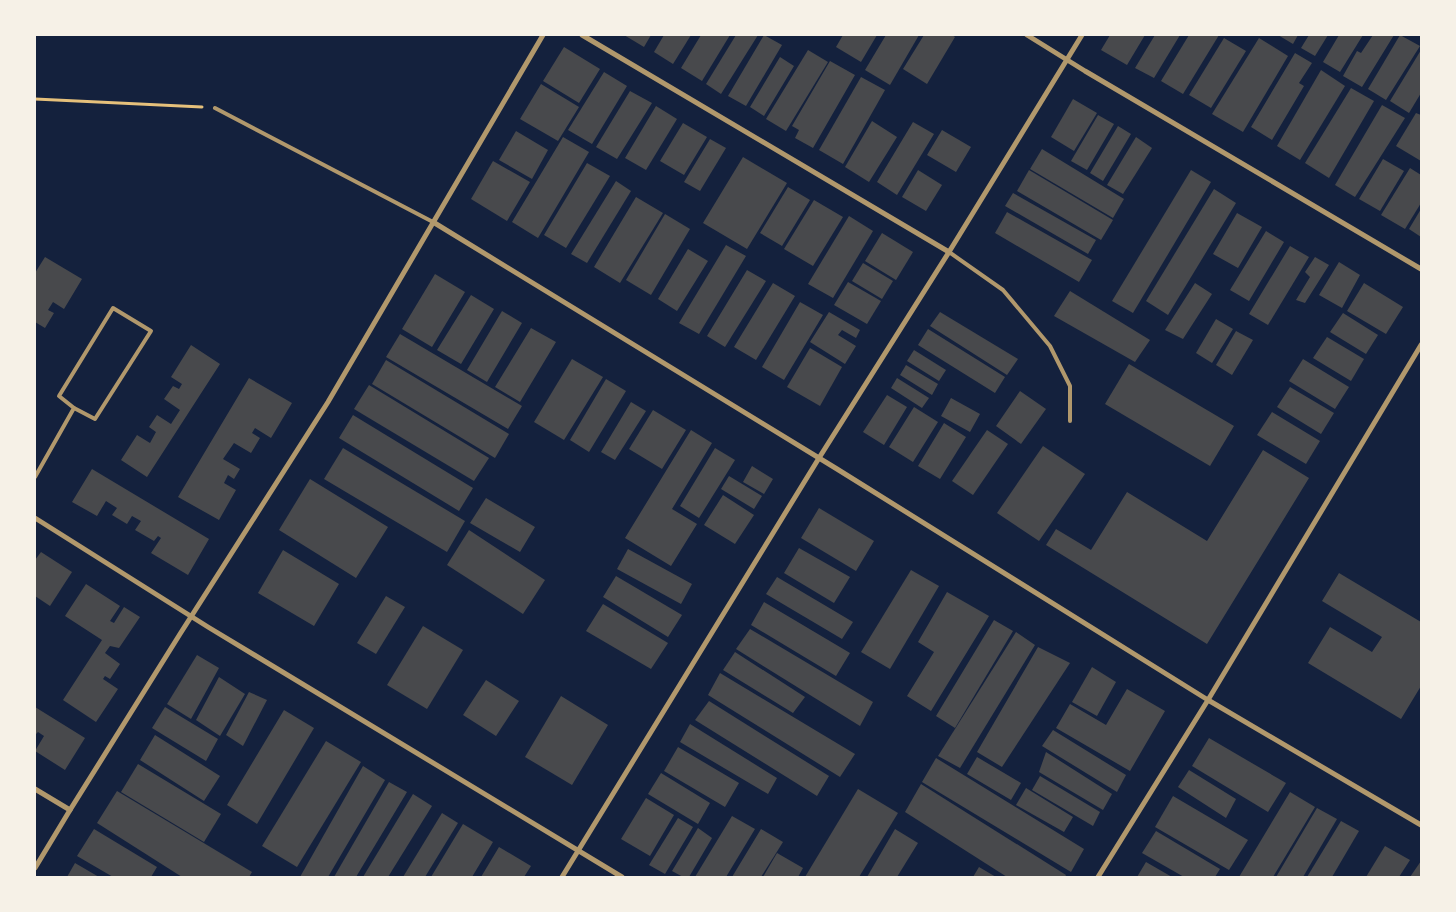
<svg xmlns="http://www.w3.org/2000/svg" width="1456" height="912" viewBox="0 0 1456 912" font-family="'Crimson Pro',serif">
<rect width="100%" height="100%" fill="#14213d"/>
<!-- building -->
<g fill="#48494c">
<path d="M624,35H651L644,47Z"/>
<path d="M664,35H691L673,64L654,52Z"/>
<path d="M701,35H730L702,81L681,68Z"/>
<path d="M736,35H758L721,94L706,84Z"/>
<path d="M764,35L782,45L746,106L728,96Z"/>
<path d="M843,35H877L861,62L836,47Z"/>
<path d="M886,35H919L890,85L865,70Z"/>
<path d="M924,35H952L955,37L927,84L903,69Z"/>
<path d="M1110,35H1145L1127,65L1101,50Z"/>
<path d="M1155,35H1180L1154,78L1135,68Z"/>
<path d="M1189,35H1219L1183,94L1161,81Z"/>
<path d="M1278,35H1298L1293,44Z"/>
<path d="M1309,35H1328L1315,56L1301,48Z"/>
<path d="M1339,35H1363L1340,72L1323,62Z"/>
<path d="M1373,35H1394L1362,87L1343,76L1357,51L1361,53Z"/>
<path d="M1400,35L1420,46L1386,100L1368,89Z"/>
<path d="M1224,38L1246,51L1211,108L1189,95Z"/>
<path d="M1259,38L1288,56L1243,132L1212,114Z"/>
<path d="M564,47L600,69L579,103L543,81Z"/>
<path d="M808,50L828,62L786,131L766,119Z"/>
<path d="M1421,50V93L1409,113L1390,101Z"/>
<path d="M1295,53L1312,63L1299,83L1304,86L1272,140L1251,127Z"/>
<path d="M780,57L794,66L764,116L750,107Z"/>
<path d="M830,61L855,75L813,148L795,138L799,130L792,126Z"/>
<path d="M1321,70L1345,86L1300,160L1277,146Z"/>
<path d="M604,72L627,86L592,144L568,130Z"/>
<path d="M861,77L885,90L843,164L819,150Z"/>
<path d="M541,84L579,107L558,141L520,119Z"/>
<path d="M1351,88L1374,101L1329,178L1305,163Z"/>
<path d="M630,91L652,103L617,159L596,147Z"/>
<path d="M1073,99L1097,113L1074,151L1051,137Z"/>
<path d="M1382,105L1405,118L1355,197L1335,185Z"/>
<path d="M656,106L677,119L646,170L625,158Z"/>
<path d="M1416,113L1421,115V161L1396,146Z"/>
<path d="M1098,115L1114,124L1087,170L1071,161Z"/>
<path d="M872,121L897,137L869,182L845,167Z"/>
<path d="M913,122L934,134L897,195L877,182Z"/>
<path d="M683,123L707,137L684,175L660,161Z"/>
<path d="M1118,126L1131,134L1103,181L1090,173Z"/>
<path d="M942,130L971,147L956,172L927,155Z"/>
<path d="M516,131L548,150L532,179L499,160Z"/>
<path d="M563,137L589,152L538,238L512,222Z"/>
<path d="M1136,137L1152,148L1123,194L1107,185Z"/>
<path d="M710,139L726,148L700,191L684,182Z"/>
<path d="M1042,149L1124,199L1113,218L1030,169Z"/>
<path d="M743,157L787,183L747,249L703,223Z"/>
<path d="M1383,159L1404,171L1380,211L1359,199Z"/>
<path d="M493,161L530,182L507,221L471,199Z"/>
<path d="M587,163L610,176L566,248L544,235Z"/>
<path d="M1410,168L1421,175V203L1405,229L1381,215Z"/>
<path d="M918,170L942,185L926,211L902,197Z"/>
<path d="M1029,170L1113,220L1101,240L1017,191Z"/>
<path d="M1191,170L1211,182L1133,313L1112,301Z"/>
<path d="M616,181L631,191L587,263L571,254Z"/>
<path d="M788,187L810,200L782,246L760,233Z"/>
<path d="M1214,189L1236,203L1168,315L1146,301Z"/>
<path d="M1013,193L1096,240L1088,254L1005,206Z"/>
<path d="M636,197L663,213L620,283L594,267Z"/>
<path d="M814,200L843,217L813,266L784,249Z"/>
<path d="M1421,209V237L1409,229Z"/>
<path d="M1007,212L1092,260L1079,282L995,233Z"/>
<path d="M1237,213L1262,227L1238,268L1213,254Z"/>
<path d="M665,214L690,229L651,295L626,280Z"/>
<path d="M849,216L873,231L833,298L808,284Z"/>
<path d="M1266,231L1284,242L1249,301L1230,290Z"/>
<path d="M882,233L913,252L896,280L865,261Z"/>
<path d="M726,245L746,256L699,334L679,323Z"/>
<path d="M1290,246L1309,257L1268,325L1249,314Z"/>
<path d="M688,249L708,261L677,311L658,299Z"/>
<path d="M45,257L82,279L64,309L53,302L48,310L54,313L45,328L35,322V273Z"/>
<path d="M1315,257L1329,265L1305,303L1296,300L1310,277L1305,272Z"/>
<path d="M1339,262L1360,275L1342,308L1319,295Z"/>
<path d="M863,263L893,281L882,299L852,281Z"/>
<path d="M747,270L766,281L725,347L707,336Z"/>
<path d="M435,274L465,292L432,347L402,329Z"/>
<path d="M848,282L881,301L867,324L834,305Z"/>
<path d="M773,283L795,296L756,360L734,347Z"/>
<path d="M1195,283L1212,294L1183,339L1165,330Z"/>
<path d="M1364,283L1403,307L1386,334L1347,311Z"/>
<path d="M1070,291L1150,340L1135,362L1054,316Z"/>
<path d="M471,295L494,309L461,364L437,350Z"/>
<path d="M800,302L823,315L784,380L762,367Z"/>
<path d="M502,311L522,323L487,382L467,370Z"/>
<path d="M829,312L860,330L856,338L842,330L838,335L856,346L845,364L810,342Z"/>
<path d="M940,312L1018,359L1007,375L930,326Z"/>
<path d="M1343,313L1378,335L1366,354L1330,332Z"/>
<path d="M1216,319L1233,329L1212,363L1196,353Z"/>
<path d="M531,328L556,342L520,402L495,387Z"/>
<path d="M928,329L1005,377L995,393L918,345Z"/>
<path d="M1236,331L1253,340L1232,375L1216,365Z"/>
<path d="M400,334L522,406L508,429L386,357Z"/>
<path d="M1327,337L1364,359L1351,381L1313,358Z"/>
<path d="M191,345L220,364L147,477L121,460L137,435L150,443L156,432L149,427L157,415L171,424L180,410L164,399L173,386L179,389L182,384L171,377Z"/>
<path d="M810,348L842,367L820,406L787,387Z"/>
<path d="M914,350L946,370L939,381L907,361Z"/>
<path d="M572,359L603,377L564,440L534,422Z"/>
<path d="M1303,359L1349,387L1335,409L1289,381Z"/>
<path d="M386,360L509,434L495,458L372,384Z"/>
<path d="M1129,364L1234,426L1210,466L1105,404Z"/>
<path d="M906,365L938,384L932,395L900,375Z"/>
<path d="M249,378L292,403L271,438L255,428L252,433L260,438L251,453L234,443L223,459L240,469L234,479L228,475L224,483L236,490L219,520L178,497Z"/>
<path d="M897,378L929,398L922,408L891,388Z"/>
<path d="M606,379L626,391L589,452L570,440Z"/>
<path d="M369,385L489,458L474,481L354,409Z"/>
<path d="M1290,387L1334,413L1321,434L1277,407Z"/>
<path d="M1020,391L1046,409L1021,444L996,426Z"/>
<path d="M887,395L907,407L884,445L863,432Z"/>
<path d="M951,398L980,414L970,432L941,416Z"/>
<path d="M631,402L646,411L615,460L601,452Z"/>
<path d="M914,407L938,422L913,462L889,447Z"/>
<path d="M653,410L686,430L662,469L629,449Z"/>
<path d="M1272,412L1320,441L1306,464L1257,435Z"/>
<path d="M353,415L473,488L459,511L339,438Z"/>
<path d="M944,423L966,437L940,479L918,466Z"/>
<path d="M691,430L712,443L672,509L697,524L671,566L625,538Z"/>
<path d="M987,430L1008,444L973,495L952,481Z"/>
<path d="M1043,446L1085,474L1039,541L997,513Z"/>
<path d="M343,448L465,521L447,552L324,479Z"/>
<path d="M715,448L735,460L699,518L680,506Z"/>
<path d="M1263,450L1309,478L1207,644L1046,545L1056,529L1091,550L1127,492L1207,541Z"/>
<path d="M752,466L773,479L764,494L743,482Z"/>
<path d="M92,469L209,539L188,575L151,553L161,538L158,536L154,541L135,530L141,521L132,516L127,524L112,515L117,508L106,501L97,516L72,502Z"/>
<path d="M729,476L762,496L754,509L721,489Z"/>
<path d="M310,479L388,527L356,578L279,530Z"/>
<path d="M723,495L754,515L735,544L704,525Z"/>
<path d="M486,498L535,527L520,552L470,523Z"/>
<path d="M819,508L874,541L856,571L801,538Z"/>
<path d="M469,530L545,580L523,614L447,565Z"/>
<path d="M799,548L850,577L834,603L784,573Z"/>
<path d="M628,549L692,584L681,604L617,569Z"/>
<path d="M283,550L339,584L314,626L258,593Z"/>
<path d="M41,552L72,572L50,606L35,596V560Z"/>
<path d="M911,570L939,586L890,669L861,652Z"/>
<path d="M1339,573L1421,622V686L1401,719L1308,663L1330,627L1372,652L1382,637L1322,601Z"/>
<path d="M616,576L682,615L668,637L603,597Z"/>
<path d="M777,577L853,622L842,639L766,594Z"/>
<path d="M86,584L120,606L110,621L114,623L124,607L140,617L119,648L110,646L105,653L120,664L110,679L105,676L103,679L118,689L96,722L63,700L102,640L65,616Z"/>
<path d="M947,592L989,616L931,711L907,696L934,652L918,642Z"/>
<path d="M386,596L405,607L376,654L357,643Z"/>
<path d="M764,602L850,653L836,676L751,625Z"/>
<path d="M603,604L668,643L651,669L586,631Z"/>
<path d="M994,620L1013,631L955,728L936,716Z"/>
<path d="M423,626L463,650L427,709L387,685Z"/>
<path d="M750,629L873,702L860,726L736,649Z"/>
<path d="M1016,632L1035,645L960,768L938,756Z"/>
<path d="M1038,647L1070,663L1002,767L977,752Z"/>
<path d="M735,652L805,697L793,713L723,670Z"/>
<path d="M197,655L219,668L191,719L167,704Z"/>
<path d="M1092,667L1116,682L1097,716L1072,702Z"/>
<path d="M720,673L855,754L840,777L708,695Z"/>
<path d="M219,677L245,694L220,736L196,720Z"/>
<path d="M486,680L519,701L496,736L463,715Z"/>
<path d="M1127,689L1165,711L1130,771L1056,728L1070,704L1106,725Z"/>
<path d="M249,692L267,700L243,746L226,735Z"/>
<path d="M561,696L608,725L572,785L525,757Z"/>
<path d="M709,701L829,776L817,796L695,720Z"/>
<path d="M35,707L85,738L65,770L35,751L44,736L38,732L35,735Z"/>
<path d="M165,707L218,739L206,761L152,728Z"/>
<path d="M284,710L314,728L257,824L227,805Z"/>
<path d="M690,724L777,778L768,794L680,742Z"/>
<path d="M1053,730L1126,775L1117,792L1042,746Z"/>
<path d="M155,735L220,776L204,801L140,760Z"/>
<path d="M1209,738L1286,783L1268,812L1192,766Z"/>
<path d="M326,741L361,762L297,867L262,846Z"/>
<path d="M678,747L739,783L725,807L664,771Z"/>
<path d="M1046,752L1112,794L1103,810L1039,772Z"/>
<path d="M977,757L1021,783L1011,800L967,774Z"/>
<path d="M936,758L1084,849L1071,872L922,782Z"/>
<path d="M138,764L221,814L204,842L121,792Z"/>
<path d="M363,766L385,780L328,877H300Z"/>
<path d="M1189,770L1236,799L1226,818L1178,787Z"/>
<path d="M661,773L710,803L698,824L648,794Z"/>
<path d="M1040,776L1100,812L1093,826L1032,790Z"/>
<path d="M389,782L407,792L356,877H334Z"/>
<path d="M921,784L1066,875L1065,877H1007L905,812Z"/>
<path d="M1026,788L1073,817L1064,832L1016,805Z"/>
<path d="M858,789L898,813L859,877H805Z"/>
<path d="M117,791L252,872L249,877H182L97,823Z"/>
<path d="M1290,792L1315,807L1273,877H1239Z"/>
<path d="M413,794L432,806L388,877H363Z"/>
<path d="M1173,796L1248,840L1229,870L1155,827Z"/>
<path d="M646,798L674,815L650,856L621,839Z"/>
<path d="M1317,808L1337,819L1303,877H1276Z"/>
<path d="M442,813L458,823L425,877H403Z"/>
<path d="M732,816L755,829L726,877H695Z"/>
<path d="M678,818L693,827L665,874L649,865Z"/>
<path d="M1341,821L1359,831L1332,877H1307Z"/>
<path d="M463,824L493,842L472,877H431Z"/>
<path d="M698,828L712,838L689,877H683L672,871Z"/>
<path d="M94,829L157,867L151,877H113L77,856Z"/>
<path d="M761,829L783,842L761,877H732Z"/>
<path d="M895,829L918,843L897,877H867Z"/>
<path d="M1156,831L1220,869L1215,877H1184L1142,853Z"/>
<path d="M1385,846L1410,860L1399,877H1366Z"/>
<path d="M499,847L531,866L524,877H481Z"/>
<path d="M777,853L803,868L798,877H763Z"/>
<path d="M1421,861V877H1410Z"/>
<path d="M1146,862L1172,877H1137Z"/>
<path d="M75,863L99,877H67Z"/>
<path d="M979,867L996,877H973Z"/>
</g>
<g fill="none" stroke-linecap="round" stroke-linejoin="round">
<!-- path -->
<path stroke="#e5c07b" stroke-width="3" d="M35,99L202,107"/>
<!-- service -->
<g stroke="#b1986c" stroke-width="4">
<path d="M215,108L433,222"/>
<path d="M949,252L1003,290L1050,346L1070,386V421"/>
<path d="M113,308L151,331L95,419L74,408L59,396Z"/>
<path d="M35,477L74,408"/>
</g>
<!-- minor -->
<g stroke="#b1986c" stroke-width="5">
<path d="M582,35L949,252"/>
<path d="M1027,35L1085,71L1421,269"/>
<path d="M433,222L837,469L1208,700L1421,825"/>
<path d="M35,518L208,627L622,877"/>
<path d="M35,789L70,810"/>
<path d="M35,868L70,810L180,634L328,402L543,35"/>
<path d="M562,877L819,458L949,252L1082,35"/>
<path d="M1098,877L1208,700L1421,345"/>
</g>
</g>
<!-- border -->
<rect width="1456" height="912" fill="none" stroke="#f6f1e7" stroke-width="72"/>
</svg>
